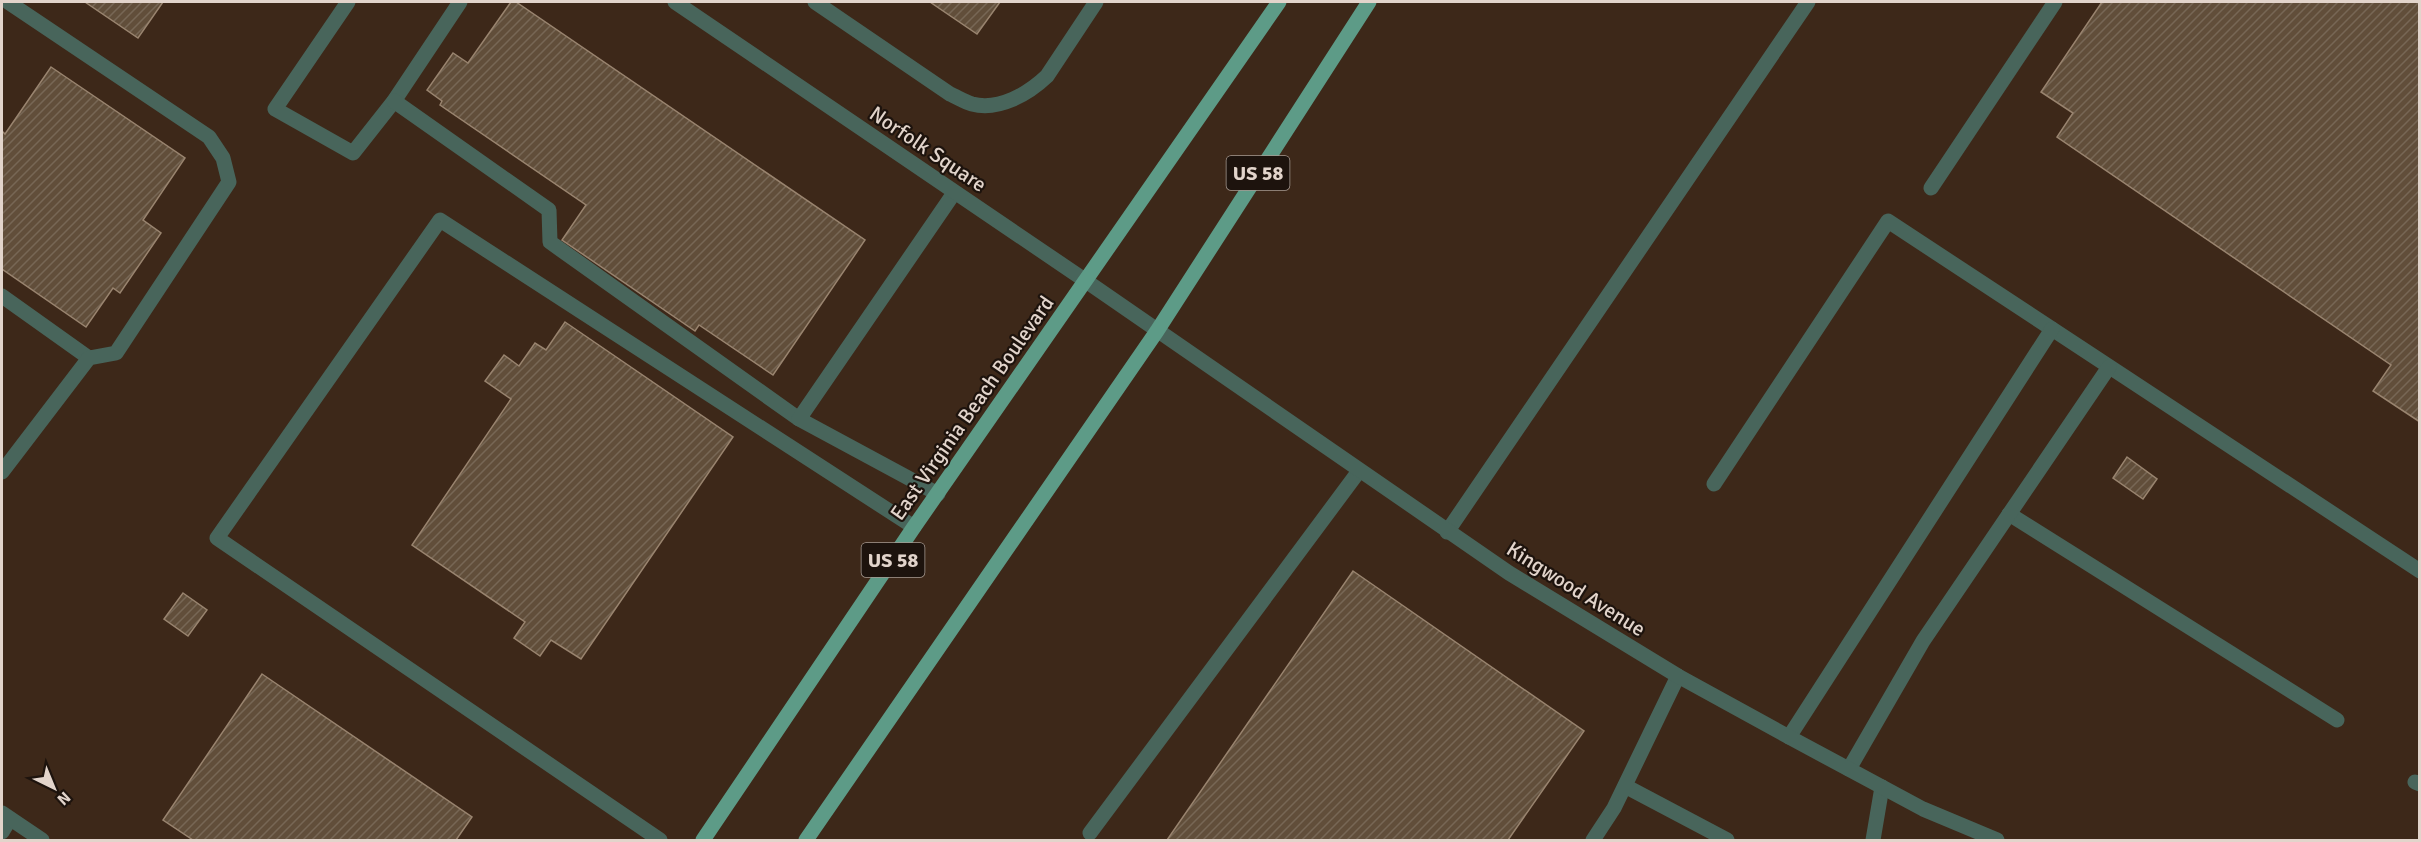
<svg xmlns="http://www.w3.org/2000/svg" width="2421" height="842" viewBox="0 0 2421 842" font-family="Signika,sans-serif">
<defs>
<pattern id="building-hatch" width="6" height="6" patternUnits="userSpaceOnUse" patternTransform="scale(1.5)"><rect width="6" height="6" fill="#614e3a"/><path d="M-1 1l2-2M0 6l6-6M5 7l2-2" fill="none" stroke="#776755"/></pattern>
</defs>
<rect width="100%" height="100%" fill="#3d2819"/>
<!-- building -->
<g fill="url(#building-hatch)" stroke="#99846f" stroke-width="1.5">
<path d="M85,2H163L138,38Z"/>
<path d="M511,2H516L865,240L773,375L699,325L695,331L562,240L586,205L440,105L442,101L427,90L453,53L468,63Z"/>
<path d="M930,2H1000L977,34Z"/>
<path d="M2102,2H2420V422L2373,391L2391,365L2057,137L2073,113L2041,92Z"/>
<path d="M51,67L185,158L143,220L161,233L120,293L113,288L86,327L2,269V131L5,134Z"/>
<path d="M565,322L733,437L581,659L551,640L540,656L514,638L525,622L412,545L511,399L485,381L504,355L519,366L535,343L546,350Z"/>
<path d="M2127,457L2157,479L2143,499L2113,478Z"/>
<path d="M1353,571L1584,731L1508,840H1167Z"/>
<path d="M183,593L207,610L188,636L164,619Z"/>
<path d="M262,674L472,817L456,840H193L163,820Z"/>
</g>
<g fill="none" stroke-linecap="round" stroke-linejoin="round">
<!-- service -->
<g stroke="#48655b" stroke-width="15">
<path d="M348,2L275,109L353,153L394,101L460,2"/>
<path d="M815,2L950,94C957,97 965,102 972,104C999,111 1028,94 1047,76L1096,2"/>
<path d="M394,101L549,210L550,242L799,419"/>
<path d="M1931,188L2055,2"/>
<path d="M2,296L89,358"/>
<path d="M2,472L89,358L116,353L229,182L223,158L209,137L8,2"/>
<path d="M1714,484L1888,221L2420,571"/>
<path d="M938,494L799,419L954,193"/>
<path d="M2009,514L2337,720"/>
<path d="M1447,532L1808,2"/>
<path d="M1789,737L2052,329"/>
<path d="M1849,769L1923,641L2109,367"/>
<path d="M2415,782L2420,784"/>
<path d="M1625,786L1727,840"/>
<path d="M2,832L10,819"/>
<path d="M1090,833L1359,471"/>
<path d="M660,840L217,538L440,220L914,527"/>
<path d="M1593,840L1614,808L1678,676"/>
<path d="M1873,840L1882,787"/>
</g>
<!-- minor -->
<g stroke="#48655b" stroke-width="15">
<path d="M675,2L1086,281L1509,573L1678,676L1789,737L1923,809L1997,840"/>
<path d="M2,813L42,840"/>
</g>
<!-- primary -->
<g stroke="#5d9b87" stroke-width="15">
<path d="M703,840L914,527L1279,2"/>
<path d="M806,840L1157,331L1369,2"/>
</g>
</g>
<g text-anchor="middle" stroke-width="4.5" stroke-linejoin="round" paint-order="stroke">
<!-- shield labels -->
<g fill="#1d130d" stroke="#a79a92" stroke-width="1.5">
<rect x="1226.5" y="156" width="63" height="34" rx="4.5"/>
<rect x="861.5" y="543" width="63" height="34" rx="4.5"/>
</g>
<g font-size="20" font-weight="bold" fill="#e2d4cb">
<text x="1258" y="180">US 58</text>
<text x="893" y="567">US 58</text>
</g>
<!-- street labels -->
<g font-size="21" fill="#e2d4cb" stroke="#1d130d">
<text transform="translate(928 149) rotate(34)" y="7">Norfolk Square</text>
<text transform="translate(972 408) rotate(-55)" y="7">East Virginia Beach Boulevard</text>
<text transform="translate(1576 589) rotate(32)" y="7">Kingwood Avenue</text>
</g>
</g>
<!-- border -->
<rect width="2421" height="842" fill="none" stroke="#e2d4cb" stroke-width="6"/>
<!-- north arrow -->
<g transform="translate(54 788) rotate(137)" stroke="#1d130d" stroke-width="4.5" paint-order="stroke">
<path d="M0-4.5L10 22L0 15L-10 22Z" fill="#e2d4cb"/>
<text y="-9" font-size="16" font-weight="bold" text-anchor="middle" fill="#e2d4cb">N</text>
</g>
</svg>
